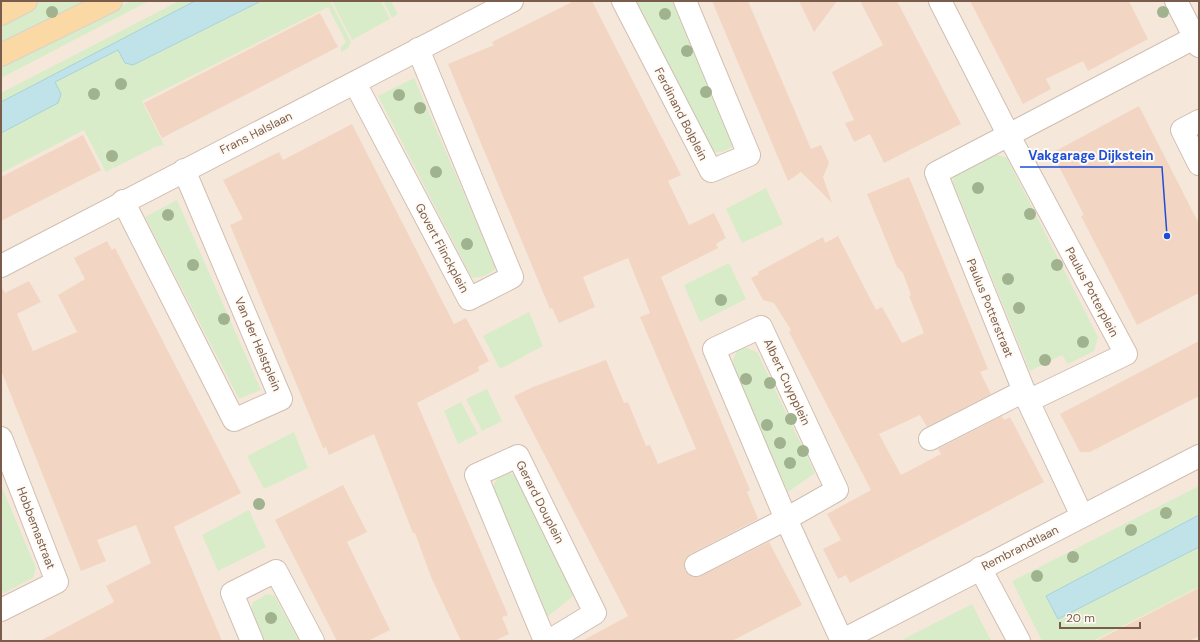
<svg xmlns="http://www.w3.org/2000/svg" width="1200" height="642" viewBox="0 0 1200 642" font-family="'DM Sans',sans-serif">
<rect width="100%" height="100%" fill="#fdf6ec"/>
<!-- residential -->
<rect fill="#f5e8da" x="1" y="1" width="1198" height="640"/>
<!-- green -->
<g fill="#d8ecc9">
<path d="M37,1H95L1,46V20Z"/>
<path d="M131,1H149L1,78V64Z"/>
<path d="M179,1H195L1,102V93Z"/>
<path d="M261,1H330L351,42C349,47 347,50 341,52V47L346,42L328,7L142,101L164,145L155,147L114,168L92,125L113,168L106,172L84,130L1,173V133L58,103L55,82L119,50L125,62L133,65Z"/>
<path d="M332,1H381L390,19L352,40Z"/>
<path d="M383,1H391L398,14L392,18Z"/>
<path d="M634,1H672L735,145C728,150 723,153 714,152Z"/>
<path d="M414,78L496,268C489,275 482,277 472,278L378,96Z"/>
<path d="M992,153L1007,158L1098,337L1094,351L1068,364L1062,355L1030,371L953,182L954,175Z"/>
<path d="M766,188L783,224L742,243L726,209Z"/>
<path d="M177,200L261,390L239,399L145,217Z"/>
<path d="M729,263L746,299L700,322L684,285Z"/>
<path d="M529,312L543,346L500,369L483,336Z"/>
<path d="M744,347L757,352L815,473L788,492L735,373L733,360L738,348Z"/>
<path d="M487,389L502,421L482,431L466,399Z"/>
<path d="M461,402L478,434L458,444L444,411Z"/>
<path d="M294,432L308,468L264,489L247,456Z"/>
<path d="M506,472L514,475L577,593L546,618L493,489C495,480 498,476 506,472Z"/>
<path d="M1,485L36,568L33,578L4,593L1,589Z"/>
<path d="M1199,486V515L1046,596L1058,619L1199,547V587L1093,641H1042L1012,581Z"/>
<path d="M249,510L266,547L218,571L202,535Z"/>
<path d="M267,594L274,595L299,641H264L251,610L253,602Z"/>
<path d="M972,604L991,641H956L955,639L952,641H900Z"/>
</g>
<!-- water -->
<g fill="#bfe3e8" stroke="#a5d3da">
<path d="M195,1H261L133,65L125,63L118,50L55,82L61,94L58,103L1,133V102Z"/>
<path d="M1199,515V547L1058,619L1046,596Z"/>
</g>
<!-- building -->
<g fill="#f3d5c3">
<path d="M574,1H592L681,175L668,181L689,225L714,213L726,238L716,244L718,248L661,277L750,490L747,492L758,519L690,554L685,559L684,565L685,571L689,575L695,577L701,576L769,542L802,605L732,641H582L628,616L514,396L533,387L606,360L624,403L628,402L646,446L650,445L658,464L696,449L640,317L650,313L628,258L583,277L595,307L559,323L552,308L550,309L448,64L494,45L492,42Z"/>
<path d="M712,1H748L811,149L821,145L829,163L823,177L832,203L801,172L788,181Z"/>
<path d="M799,1H837L814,32Z"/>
<path d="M860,1H897L961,124L884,163L870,134L854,142L845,123L854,120L832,72L883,45Z"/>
<path d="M970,1H1129L1148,39L1088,71L1083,61L1046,79L1051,89L1023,104Z"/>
<path d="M320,13L338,47L162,138L144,103Z"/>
<path d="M1139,106L1199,224V293L1137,325L1081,216L1084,215L1052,153Z"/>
<path d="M352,124L454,324L466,318L489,361L478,367L479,371L417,403L508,615L502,617L509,634L494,641H461L431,577L415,533H413L374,434L329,455L326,447L323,448L230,225L243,219L223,180L279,152L283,160Z"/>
<path d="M83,135L101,170L1,221V177Z"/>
<path d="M909,177L988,369L980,372L991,394L927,427L920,415L879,434L901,475L941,454L938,449L1002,416L1004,420L1010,417L1044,482L850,583L846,575L838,579L823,549L841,540L827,514L871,490L789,332L791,330L774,303L763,300L751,278L759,274L758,272L823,237L825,243L838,236L876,310L882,307L902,343L924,333L909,296L911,295L903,273L897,267L867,194Z"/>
<path d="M107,241L112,250L115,248L241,493L174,527L222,641H40L114,602L106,586L151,563L136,525L97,540L106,561L81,571L1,370V286L5,293L29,281L41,302L17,314L33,351L77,332L58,295L85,279L74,258Z"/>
<path d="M1199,341V396L1090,452H1080L1060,414Z"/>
<path d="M343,485L367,532L347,542L390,630L368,641H337L275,520Z"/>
<path d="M1199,588V636L1189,641H1096Z"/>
</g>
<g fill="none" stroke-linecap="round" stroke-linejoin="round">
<!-- minor casing -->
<g stroke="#d1beb0" stroke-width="24">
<g id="minor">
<path d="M623,1L711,171L749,155L685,1"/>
<path d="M940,1L1008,134L1126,354L1028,401"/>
<path d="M1176,1L1199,46"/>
<path d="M355,83L469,299L512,277L418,49"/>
<path d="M1199,121L1182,130L1199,164"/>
<path d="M123,201L234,420L281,399L184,170"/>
<path d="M1,266L512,1"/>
<path d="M1,438L57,582L1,610"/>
<path d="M930,439L1024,391"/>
<path d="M1082,516L1028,401L936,173L1194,38"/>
<path d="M696,565L786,519L837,490L761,327L714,349L786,519L842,641"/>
<path d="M980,568L1019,641"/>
<path d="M252,641L232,593L276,571L313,641"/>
<path d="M545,641L476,475L518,456L595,613L549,641"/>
<path d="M841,641L1199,456"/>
</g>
</g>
<!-- major casing -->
<g stroke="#dad1cd" stroke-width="24">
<g id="major">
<path d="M1,14L26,1"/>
<path d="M1,55L111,1"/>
</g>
</g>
<!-- minor -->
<use href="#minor" stroke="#fff" stroke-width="22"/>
<!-- major -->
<use href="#major" stroke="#fbd9a5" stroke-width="22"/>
</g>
<!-- trees -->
<g fill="#a0b28e">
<circle cx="52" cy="12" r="6"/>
<circle cx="1163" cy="12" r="6"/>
<circle cx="665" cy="14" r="6"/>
<circle cx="687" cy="51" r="6"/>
<circle cx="121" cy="84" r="6"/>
<circle cx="706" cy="92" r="6"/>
<circle cx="94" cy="94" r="6"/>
<circle cx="399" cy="95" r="6"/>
<circle cx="420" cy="108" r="6"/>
<circle cx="112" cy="156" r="6"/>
<circle cx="436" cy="172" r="6"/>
<circle cx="978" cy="188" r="6"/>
<circle cx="1030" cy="214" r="6"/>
<circle cx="168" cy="215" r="6"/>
<circle cx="467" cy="244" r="6"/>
<circle cx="193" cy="265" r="6"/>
<circle cx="1057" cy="265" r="6"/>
<circle cx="1008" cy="279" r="6"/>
<circle cx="721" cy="300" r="6"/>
<circle cx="1019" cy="308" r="6"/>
<circle cx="224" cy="319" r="6"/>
<circle cx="1083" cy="342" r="6"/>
<circle cx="1045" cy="360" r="6"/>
<circle cx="746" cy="379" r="6"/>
<circle cx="770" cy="383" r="6"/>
<circle cx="791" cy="419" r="6"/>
<circle cx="767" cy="425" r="6"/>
<circle cx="780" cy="443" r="6"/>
<circle cx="803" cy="451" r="6"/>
<circle cx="790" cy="463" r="6"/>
<circle cx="259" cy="504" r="6"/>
<circle cx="1166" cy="513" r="6"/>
<circle cx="1131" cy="530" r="6"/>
<circle cx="1073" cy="557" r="6"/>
<circle cx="1037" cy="576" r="6"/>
<circle cx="271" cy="618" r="6"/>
</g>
<g text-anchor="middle" stroke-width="4" stroke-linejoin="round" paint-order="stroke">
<!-- street labels -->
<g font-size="12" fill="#7a5c4d" stroke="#fffaf3">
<text transform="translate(681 114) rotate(63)" y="4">Ferdinand Bolplein</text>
<text transform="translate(256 133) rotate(-27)" y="4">Frans Halslaan</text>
<text transform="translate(442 248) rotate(62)" y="4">Govert Flinckplein</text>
<text transform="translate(1092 292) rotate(62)" y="4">Paulus Potterplein</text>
<text transform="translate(990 308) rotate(68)" y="4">Paulus Potterstraat</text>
<text transform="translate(258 344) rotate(67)" y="4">Van der Helstplein</text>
<text transform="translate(787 382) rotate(65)" y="4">Albert Cuypplein</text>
<text transform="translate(540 502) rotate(63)" y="4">Gerard Douplein</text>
<text transform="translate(36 528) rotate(69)" y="4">Hobbemastraat</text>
<text transform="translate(1020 548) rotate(-27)" y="4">Rembrandtlaan</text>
</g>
</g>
<!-- callouts -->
<path fill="none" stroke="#1d4ed8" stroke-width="1.5" d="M1167 236L1162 167H1020"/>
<circle fill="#1d4ed8" stroke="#fffaf3" stroke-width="1.5" cx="1167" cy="236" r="4"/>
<g font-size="13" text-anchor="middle" font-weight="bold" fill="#1d4ed8" stroke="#fffaf3" stroke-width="4" stroke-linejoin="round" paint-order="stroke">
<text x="1091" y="160">Vakgarage Dijkstein</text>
</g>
<!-- border -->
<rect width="1200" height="642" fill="none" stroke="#7a5c4d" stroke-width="4"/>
<!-- scale -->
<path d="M1060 622v6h80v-6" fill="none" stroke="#7a5c4d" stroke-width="2"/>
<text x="1066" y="622" font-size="12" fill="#7a5c4d" stroke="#fffaf3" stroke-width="3" paint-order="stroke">20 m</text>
</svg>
